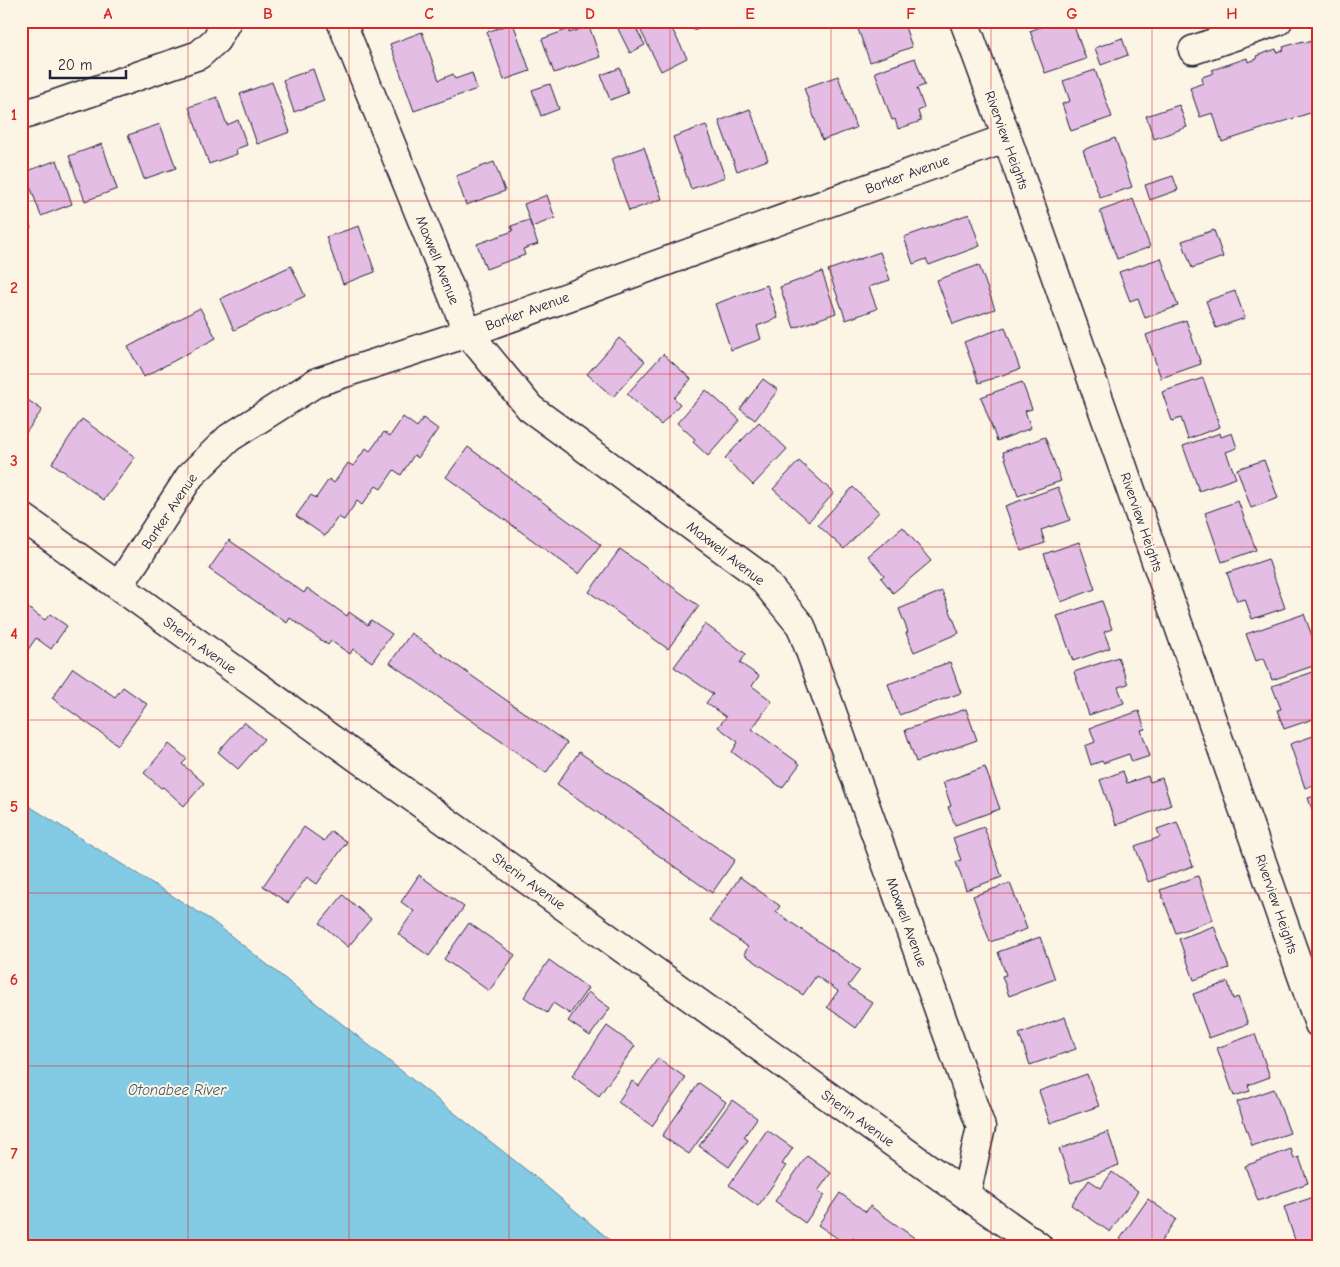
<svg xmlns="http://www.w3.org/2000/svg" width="1340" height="1267" viewBox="0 0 1340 1267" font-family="'Comic Neue',sans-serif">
<rect width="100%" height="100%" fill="#fcf5e5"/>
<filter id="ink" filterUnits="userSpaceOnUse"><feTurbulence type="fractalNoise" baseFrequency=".02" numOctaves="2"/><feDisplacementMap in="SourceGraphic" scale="10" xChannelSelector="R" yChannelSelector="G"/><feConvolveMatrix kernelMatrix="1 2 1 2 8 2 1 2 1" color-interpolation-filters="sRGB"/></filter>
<g filter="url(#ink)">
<!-- water -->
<path fill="#83cae4" stroke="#5c87a0" d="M21,801L211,920L534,1176L617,1246H21Z"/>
<!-- building -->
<g fill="#e4bde5" stroke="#22223b">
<path d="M146,21H163L149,28Z"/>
<path d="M632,21L645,45L630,53L618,29Z"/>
<path d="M636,21H668L687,58L661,71Z"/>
<path d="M690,21H708L709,24L693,30Z"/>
<path d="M855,21H903L912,47L870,62Z"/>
<path d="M1056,21H1072L1086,59L1045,73L1030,31Z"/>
<path d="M513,23L530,71L504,80L487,32Z"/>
<path d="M589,26L600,57L554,73L542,39L569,29V33Z"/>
<path d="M422,32L439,80L453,74L455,79L472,73L477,89L414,111L390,44Z"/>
<path d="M1319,36V110L1222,142L1213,113L1200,117L1190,88L1203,83L1202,77L1214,73L1212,70L1247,58L1248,62L1257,59L1256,56L1276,49L1277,52L1284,50L1283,47L1303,41L1304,43L1312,41L1311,39Z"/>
<path d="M1122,38L1128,55L1101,65L1095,48Z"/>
<path d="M915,58L925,85L917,88L924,108L918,111L921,121L898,129L895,119L892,120L875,72Z"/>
<path d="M620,68L628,93L610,100L601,75Z"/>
<path d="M313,69L324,101L294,112L283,80Z"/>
<path d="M1095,70L1112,117L1071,131L1062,104L1070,101L1063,81Z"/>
<path d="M838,76L856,128L822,140L804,88Z"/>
<path d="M272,82L290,132L257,144L240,94Z"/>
<path d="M550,84L559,109L541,116L532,90Z"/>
<path d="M217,97L227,125L238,120L247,145L236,149L237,154L209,164L189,107Z"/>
<path d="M1179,105L1187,127L1154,139L1146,116Z"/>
<path d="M750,109L768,160L737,171L719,121Z"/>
<path d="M160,124L176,168L144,179L128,135Z"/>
<path d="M706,125L725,177L691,189L673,137Z"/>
<path d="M1115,138L1132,187L1100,198L1083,150Z"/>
<path d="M102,144L117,189L85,201L69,156Z"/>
<path d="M644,147L662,199L629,211L611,159Z"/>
<path d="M57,160L72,204L41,216L25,172Z"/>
<path d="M494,162L505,191L466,205L456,176Z"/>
<path d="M1173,176L1178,190L1150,200L1145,185Z"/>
<path d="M547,195L555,218L532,227L524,204Z"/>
<path d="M1133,199L1150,247L1117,259L1100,211Z"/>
<path d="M1319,201V213L1313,204Z"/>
<path d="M23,204L31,228L21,232V205Z"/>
<path d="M969,214L980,246L929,265L926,259L913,264L904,237Z"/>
<path d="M529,220L538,244L523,249L525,255L486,269L477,244L513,231L511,226Z"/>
<path d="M359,226L375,272L343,284L326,237Z"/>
<path d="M1214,230L1223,257L1192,268L1182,241Z"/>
<path d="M880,252L890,280L869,287L877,309L846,320L828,270Z"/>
<path d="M1161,258L1178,306L1145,318L1138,298L1130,301L1119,272Z"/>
<path d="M979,265L995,309L953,324L937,280Z"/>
<path d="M291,266L305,296L234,330L220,299Z"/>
<path d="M822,272L836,313L794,328L780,287Z"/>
<path d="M767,285L778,318L757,326L761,339L731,350L715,304Z"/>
<path d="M1235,291L1245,318L1216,328L1206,301Z"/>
<path d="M200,308L216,338L144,377L128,347Z"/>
<path d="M1186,320L1201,364L1161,378L1146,335Z"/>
<path d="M1005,327L1020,369L979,383L964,342Z"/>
<path d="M619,338L645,361L613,397L587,374Z"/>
<path d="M663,354L691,379L674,398L680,404L661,425L627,394Z"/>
<path d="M1203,378L1220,427L1188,439L1181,418L1172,421L1162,392Z"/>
<path d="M763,379L778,390L755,420L740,409Z"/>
<path d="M1022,382L1032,409L1025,411L1031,428L997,441L981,397Z"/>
<path d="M706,390L740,420L708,456L693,442L695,439L677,423Z"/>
<path d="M21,395L42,410L23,437L21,435Z"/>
<path d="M403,417L417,427L423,418L438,429L418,458L414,455L401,475L394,470L381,489L376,486L362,505L357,501L344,520L338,517L325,536L296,516L311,495L316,498L329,479L334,483L348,463L353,466L366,448L370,451L384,432L390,436Z"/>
<path d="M82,419L135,457L104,500L52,463Z"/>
<path d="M759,422L787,449L753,485L725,458Z"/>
<path d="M1220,433L1221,437L1232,433L1237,448L1226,452L1236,478L1199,491L1183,446Z"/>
<path d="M1045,437L1061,481L1018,496L1003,452Z"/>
<path d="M468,447L601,545L579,574L446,477Z"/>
<path d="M1264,460L1278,498L1251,508L1237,469Z"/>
<path d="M799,461L834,493L809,521L773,489Z"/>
<path d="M853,487L879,512L844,549L818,525Z"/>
<path d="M1058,487L1070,520L1041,530L1045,543L1021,551L1005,506Z"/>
<path d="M1238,501L1256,550L1222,562L1205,513Z"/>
<path d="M903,527L931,561L893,593L881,578L884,575L868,556Z"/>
<path d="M229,540L304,593L307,588L347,616L349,612L368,625L371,620L392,634L372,662L353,649L350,654L331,641L328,645L290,618L287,623L209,569Z"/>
<path d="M1079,542L1095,589L1061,602L1044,554Z"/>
<path d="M620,549L699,606L668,649L589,592Z"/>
<path d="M1268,559L1285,608L1252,619L1245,599L1237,601L1227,573Z"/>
<path d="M942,591L959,633L914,652L906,633L908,632L899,609Z"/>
<path d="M1102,601L1112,629L1104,632L1110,648L1073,661L1057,616Z"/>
<path d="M21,603L45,620L50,614L67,626L51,649L36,638L25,654L21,651Z"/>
<path d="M1304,614L1319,655V664L1272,680L1264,658L1256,661L1246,634Z"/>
<path d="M705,624L746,654L740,663L759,676L752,686L772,701L752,729L800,764L782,788L732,752L738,742L718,727L726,717L706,703L713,694L674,667Z"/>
<path d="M411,633L567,743L546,773L390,663Z"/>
<path d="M1118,657L1128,684L1118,687L1124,703L1089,715L1074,672Z"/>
<path d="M950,662L961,693L899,715L888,684Z"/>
<path d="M73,668L115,697L123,687L147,704L118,745L52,698Z"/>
<path d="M1316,671L1319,679V717L1284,729L1277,710L1281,709L1272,686Z"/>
<path d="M966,709L977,740L916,762L905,730Z"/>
<path d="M1139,711L1145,729L1141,730L1150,756L1132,762L1129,754L1103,763L1102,761L1091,765L1085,746L1095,742L1090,728Z"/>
<path d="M244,722L264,739L238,769L218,752Z"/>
<path d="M1319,734V783L1305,788L1290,744Z"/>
<path d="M169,744L187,759L182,764L204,783L184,806L163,787L161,788L144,773Z"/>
<path d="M579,752L735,860L712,893L557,784Z"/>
<path d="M985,767L1000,809L955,825L948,807L951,806L943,782Z"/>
<path d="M1123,771L1127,783L1148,776L1150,782L1162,778L1171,805L1116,825L1100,780Z"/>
<path d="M1319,795V829L1308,798Z"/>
<path d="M1177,822L1193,866L1148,882L1135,846L1160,837L1157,829Z"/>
<path d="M304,827L324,841L331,831L347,842L317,884L307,877L288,903L263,886Z"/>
<path d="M984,827L1002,877L966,890L956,862L961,860L953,838Z"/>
<path d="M419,875L464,907L429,956L398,934L414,911L401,902Z"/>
<path d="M1198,876L1213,920L1176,933L1160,890Z"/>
<path d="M740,877L780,906L776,912L860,970L848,986L873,1003L856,1028L827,1007L838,991L816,976L803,995L744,954L748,947L710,920Z"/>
<path d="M1010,883L1027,929L990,942L973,896Z"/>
<path d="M343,895L371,919L348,947L320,923Z"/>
<path d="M469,923L515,955L489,991L444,959Z"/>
<path d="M1214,926L1229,968L1194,980L1179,939Z"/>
<path d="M1040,937L1055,979L1009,996L1002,976L1006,975L998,952Z"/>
<path d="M549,960L588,988L570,1014L553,1003L547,1013L524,997Z"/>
<path d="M1228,982L1233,999L1238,997L1248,1024L1209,1038L1193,994Z"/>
<path d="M588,992L610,1008L590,1036L568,1021Z"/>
<path d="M1065,1017L1076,1049L1030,1065L1019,1034Z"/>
<path d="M607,1026L635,1046L599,1096L572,1076Z"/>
<path d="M1255,1034L1270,1077L1248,1085L1250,1091L1234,1096L1217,1048Z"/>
<path d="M658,1058L686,1078L652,1126L618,1102L632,1081L639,1086Z"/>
<path d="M1087,1074L1099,1106L1050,1123L1039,1091Z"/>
<path d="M699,1083L726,1102L689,1154L662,1136Z"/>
<path d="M1274,1089L1290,1133L1252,1146L1237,1102Z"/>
<path d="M732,1100L757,1118L744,1137L748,1140L729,1167L699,1146Z"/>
<path d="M767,1130L793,1148L782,1164L786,1166L758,1206L729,1185Z"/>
<path d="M1108,1132L1119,1165L1071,1183L1059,1149Z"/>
<path d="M1291,1149L1294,1159L1299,1157L1308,1183L1258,1201L1245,1166Z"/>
<path d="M807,1156L831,1173L818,1191L825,1195L805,1223L775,1201Z"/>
<path d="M1112,1172L1138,1191L1110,1232L1071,1205L1089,1180L1101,1188Z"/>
<path d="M840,1193L866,1212L870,1206L916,1239L911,1246H864L853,1238L847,1245L818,1225Z"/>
<path d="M1317,1196L1319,1200V1246H1297L1284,1207Z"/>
<path d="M1148,1199L1176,1219L1158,1246H1129L1120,1239Z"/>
</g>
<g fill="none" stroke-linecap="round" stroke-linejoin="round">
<!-- minor casing -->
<g stroke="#22223b" stroke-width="31">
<g id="minor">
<path d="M341,21L468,333L530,408L760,576L801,626L981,1127L966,1194"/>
<path d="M964,21L1007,138L1319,1024"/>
<path d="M1193,50L1278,21"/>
<path d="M21,116L199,55L216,40L227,21"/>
<path d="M21,516L917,1160L1038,1246"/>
<path d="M119,586L190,476L229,438L317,382L468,333L1007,138"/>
</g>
</g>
<!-- minor -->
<use href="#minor" stroke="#fcf5e5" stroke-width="28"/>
</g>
</g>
<!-- grid -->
<path fill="none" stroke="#d62828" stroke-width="1" stroke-opacity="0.55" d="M188,21V1246M349,21V1246M509,21V1246M670,21V1246M831,21V1246M991,21V1246M1152,21V1246M21,201H1319M21,374H1319M21,547H1319M21,720H1319M21,893H1319M21,1066H1319"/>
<g text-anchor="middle" stroke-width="4" stroke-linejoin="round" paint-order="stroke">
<!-- street labels -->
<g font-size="14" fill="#22223b" stroke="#fcf5e5">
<text transform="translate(1007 140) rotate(70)" y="5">Riverview Heights</text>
<text transform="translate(907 174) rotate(-20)" y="5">Barker Avenue</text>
<text transform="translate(438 260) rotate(68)" y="5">Maxwell Avenue</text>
<text transform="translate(527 311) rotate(-20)" y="5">Barker Avenue</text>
<text transform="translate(169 511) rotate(-56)" y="5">Barker Avenue</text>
<text transform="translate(1142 522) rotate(71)" y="5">Riverview Heights</text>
<text transform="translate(726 553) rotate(38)" y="5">Maxwell Avenue</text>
<text transform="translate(200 645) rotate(36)" y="5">Sherin Avenue</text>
<text transform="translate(529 881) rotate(36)" y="5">Sherin Avenue</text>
<text transform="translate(1277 904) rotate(71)" y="5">Riverview Heights</text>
<text transform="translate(907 922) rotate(70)" y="5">Maxwell Avenue</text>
<text transform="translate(858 1118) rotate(36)" y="5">Sherin Avenue</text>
</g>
<!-- water labels -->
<g font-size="15" font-style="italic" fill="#3f546e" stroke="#fcf5e5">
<text x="177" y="1095">Otonabee River</text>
</g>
</g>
<!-- margin -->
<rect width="1340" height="1267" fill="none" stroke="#fcf5e5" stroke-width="55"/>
<!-- scale -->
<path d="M50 70v8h76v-8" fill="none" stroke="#22223b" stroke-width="2.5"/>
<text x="58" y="70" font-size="15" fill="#22223b" stroke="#fcf5e5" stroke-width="4" paint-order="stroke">20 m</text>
<rect x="28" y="28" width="1284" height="1212" fill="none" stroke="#d62828" stroke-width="2"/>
<g font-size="16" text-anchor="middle" font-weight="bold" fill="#d62828">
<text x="108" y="19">A</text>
<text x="268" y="19">B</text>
<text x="429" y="19">C</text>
<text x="590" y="19">D</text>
<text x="750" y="19">E</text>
<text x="911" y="19">F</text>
<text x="1072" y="19">G</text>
<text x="1232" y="19">H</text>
<text x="14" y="120">1</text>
<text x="14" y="293">2</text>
<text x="14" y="466">3</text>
<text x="14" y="639">4</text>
<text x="14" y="812">5</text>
<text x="14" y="985">6</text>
<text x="14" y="1159">7</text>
</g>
</svg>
